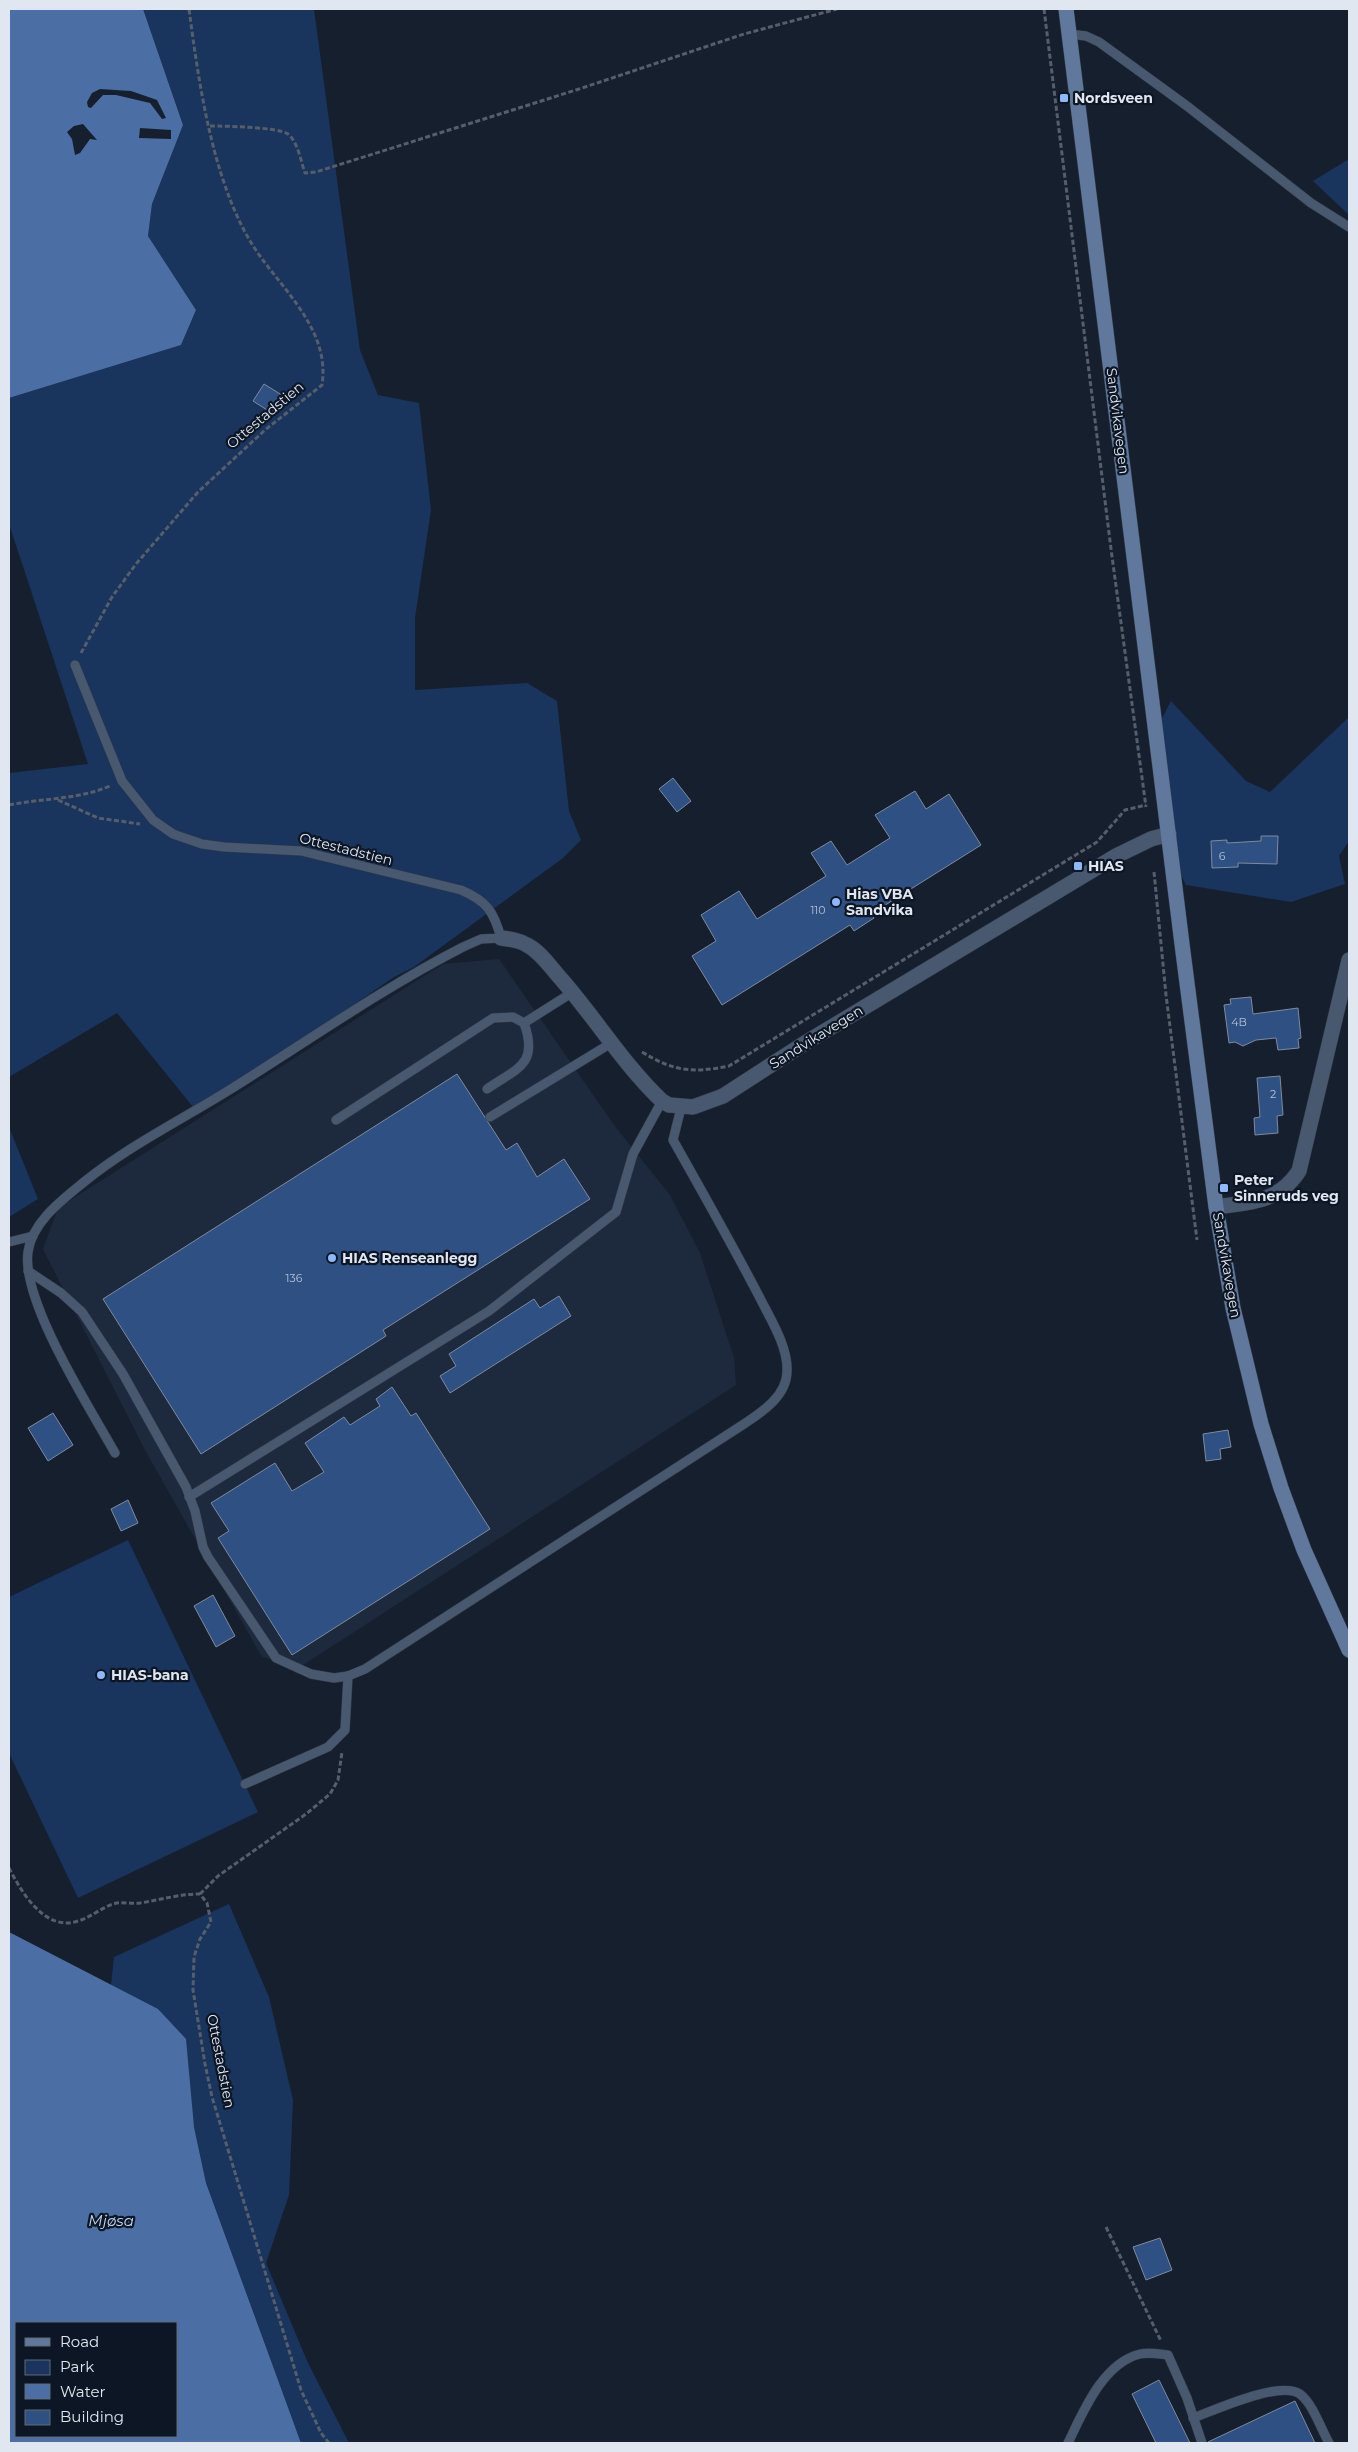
<svg xmlns="http://www.w3.org/2000/svg" width="1358" height="2452" viewBox="0 0 1358 2452" font-family="Montserrat,sans-serif">
<rect width="100%" height="100%" fill="#161f2e"/>
<!-- built -->
<path fill="#1d2a3e" d="M499,959L614,1125L670,1195L700,1253L734,1358L736,1385L300,1667L262,1657L145,1450L43,1249L58,1208L443,964Z"/>
<!-- green -->
<g fill="#19345d">
<path d="M143,9H314L360,350L378,395L419,403L431,510L415,618V690L527,683L557,701L569,811L581,840L563,858L414,967L394,977L301,1041L193,1107L117,1013L9,1077V773L88,764L9,524V398L181,345L196,310L148,236L152,204L183,125Z"/>
<path d="M1349,159V215L1313,181Z"/>
<path d="M1171,701L1246,781L1270,792L1349,717V841L1339,856L1345,884L1291,902L1186,885L1160,834L1158,726Z"/>
<path d="M9,1127L38,1199L9,1217Z"/>
<path d="M128,1540L258,1812L78,1898L9,1753V1597Z"/>
<path d="M229,1904L269,1997L293,2100L289,2195L266,2263L308,2363L349,2443H301L206,2183L194,2127L111,1985L114,1957Z"/>
</g>
<!-- water -->
<g fill="#4b6fa4" fill-rule="evenodd">
<path d="M9,9H143L183,125L152,204L148,236L196,310L181,345L9,398Z"/>
<path d="M9,1932L158,2009L186,2039L194,2127L206,2183L301,2443H9ZM16,2323H176V2436H16Z"/>
</g>
<!-- pier -->
<g fill="#161f2e">
<path d="M100,89L131,91L157,100L166,118L162,119L150,103L116,95H103L91,108L88,107L87,102L92,93Z"/>
<path d="M83,124L97,140L90,139L80,153L75,155L72,139L67,132L74,126Z"/>
<path d="M140,128L171,130V139L139,138Z"/>
</g>
<!-- building -->
<g fill="#2e5083" stroke="#7f8b9d">
<path d="M264,384L285,397L275,415L253,401Z"/>
<path d="M673,778L691,801L677,812L659,789Z"/>
<path d="M915,791L926,809L949,794L981,845L871,914L874,918L854,931L850,925L722,1005L692,956L716,941L701,915L739,891L757,919L826,876L811,853L831,841L847,865L890,838L875,815Z"/>
<path d="M1261,836H1278L1277,864L1238,863V867L1212,868L1211,841L1227,840V843L1261,841Z"/>
<path d="M1251,997L1253,1014L1298,1008L1301,1038L1298,1039L1299,1048L1278,1050L1276,1038L1256,1040L1243,1046L1235,1042L1229,1043L1224,1005L1231,1004L1230,999Z"/>
<path d="M457,1074L506,1150L517,1143L537,1177L564,1159L590,1199L383,1330L386,1336L201,1454L103,1299Z"/>
<path d="M1280,1076L1283,1115L1277,1116L1278,1133L1255,1135L1254,1118L1260,1117L1257,1078Z"/>
<path d="M559,1296L571,1316L450,1393L440,1376L456,1366L449,1354L534,1299L540,1308Z"/>
<path d="M392,1387L411,1416L416,1413L490,1529L292,1655L218,1538L229,1531L211,1503L275,1463L292,1491L324,1472L305,1443L344,1417L350,1425L380,1406L376,1399Z"/>
<path d="M53,1413L73,1445L48,1461L28,1428Z"/>
<path d="M1228,1430L1231,1447L1220,1449L1221,1459L1206,1461L1203,1434Z"/>
<path d="M128,1500L138,1523L121,1531L111,1509Z"/>
<path d="M213,1595L235,1636L216,1647L194,1606Z"/>
<path d="M1160,2238L1172,2270L1146,2280L1133,2247Z"/>
<path d="M1159,2380L1190,2443H1156L1132,2394Z"/>
<path d="M1295,2401L1315,2443H1208V2442Z"/>
</g>
<g fill="none" stroke-linecap="round" stroke-linejoin="round">
<!-- lane casing -->
<g stroke="#323b49" stroke-width="10">
<g id="lane">
<path d="M1069,34L1086,36L1099,42L1187,106L1311,203L1349,227"/>
<path d="M75,665L122,781L153,820L173,834L202,844L224,847L301,851L461,890C487,901 494,912 501,938L481,939L463,947C381,989 305,1043 226,1092C179,1121 127,1147 84,1182C62,1200 32,1222 28,1252C21,1301 90,1408 115,1453"/>
<path d="M487,1089C517,1068 539,1065 524,1023"/>
<path d="M490,1117L613,1042"/>
<path d="M336,1120L493,1018L513,1017L524,1023L573,992"/>
<path d="M9,1242L33,1236"/>
<path d="M28,1271L61,1293L82,1312L123,1374L186,1487L195,1511L203,1547L208,1557L276,1658L311,1674L334,1678L348,1676"/>
<path d="M189,1497L489,1311L616,1212L633,1154L662,1101"/>
<path d="M245,1784L328,1747L345,1730L348,1676L365,1669L744,1424C762,1412 787,1396 787,1371C788,1347 771,1320 761,1300C733,1246 703,1193 673,1140L681,1108"/>
<path d="M1193,2418C1215,2410 1280,2380 1300,2394C1313,2404 1321,2429 1329,2443"/>
<path d="M1068,2443C1083,2412 1103,2363 1140,2354C1149,2352 1159,2354 1168,2355L1187,2398L1202,2443"/>
</g>
</g>
<!-- street casing -->
<g stroke="#323b49" stroke-width="16">
<g id="street">
<path d="M501,938C510,939 519,940 527,945C541,952 551,968 562,980C596,1019 624,1065 662,1101L669,1105L693,1107L723,1096L805,1043L1116,856L1151,839L1169,834"/>
<path d="M1216,1207C1250,1202 1278,1203 1299,1171L1349,960"/>
</g>
</g>
<!-- secondary casing -->
<g stroke="#323b49" stroke-width="16">
<path id="secondary" d="M1066,9L1183,952L1216,1207L1233,1308L1261,1424L1281,1488L1304,1550L1349,1650"/>
</g>
<!-- path -->
<g stroke="#565e6c" stroke-width="3" stroke-dasharray="5 2.5" stroke-linecap="butt">
<path d="M1044,9L1111,549L1146,807"/>
<path d="M210,126C224,126 278,127 288,134C298,142 301,162 305,173L316,172L576,90L744,34L837,9"/>
<path d="M81,653L112,597L136,564L198,492L265,430L322,385C330,333 288,295 260,256C214,193 199,85 189,9"/>
<path d="M58,800L98,818L140,824"/>
<path d="M9,805C43,798 77,800 110,786"/>
<path d="M1154,872L1166,995L1197,1240"/>
<path d="M642,1052C675,1072 692,1073 729,1066L1097,842L1125,810L1146,805"/>
<path d="M9,1868C22,1893 45,1932 78,1921C92,1917 103,1906 117,1903C124,1902 132,1904 140,1903C160,1900 179,1894 200,1894L207,1903L211,1922L200,1939L194,1957L193,1990L205,2064L212,2097L301,2390L321,2433L329,2443"/>
<path d="M200,1894L218,1876L306,1814L330,1794L338,1780L342,1752"/>
<path d="M1106,2227L1161,2341"/>
</g>
<!-- lane -->
<use href="#lane" stroke="#48586f" stroke-width="9"/>
<!-- street -->
<use href="#street" stroke="#48586f" stroke-width="15"/>
<!-- secondary -->
<use href="#secondary" stroke="#5f789c" stroke-width="15"/>
</g>
<!-- markers -->
<g fill="#8db9fc" stroke="#0d1624" stroke-width="2">
<rect x="1059" y="93" width="10" height="10" rx="2.5"/>
<rect x="1073" y="861" width="10" height="10" rx="2.5"/>
<circle cx="836" cy="902" r="5"/>
<rect x="1219" y="1183" width="10" height="10" rx="2.5"/>
<circle cx="332" cy="1258" r="5"/>
<circle cx="101" cy="1675" r="5"/>
</g>
<g text-anchor="middle" stroke-width="4.5" stroke-linejoin="round" paint-order="stroke">
<!-- number labels -->
<g font-size="11" fill="#b4c1d6">
<text x="1222" y="860">6</text>
<text x="818" y="914">110</text>
<text x="1239" y="1026">4B</text>
<text x="1273" y="1098">2</text>
<text x="294" y="1282">136</text>
</g>
<!-- poi labels -->
<g font-size="14" font-weight="bold" fill="#e0e7f1" stroke="#0d1624" text-anchor="start">
<text x="1074" y="103">Nordsveen</text>
<text x="1088" y="871">HIAS</text>
<text x="846" y="899">Hias VBA<tspan x="846" dy="16">Sandvika</tspan></text>
<text x="1234" y="1185">Peter<tspan x="1234" dy="16">Sinneruds veg</tspan></text>
<text x="342" y="1263">HIAS Renseanlegg</text>
<text x="111" y="1680">HIAS-bana</text>
</g>
<!-- street labels -->
<g font-size="14" fill="#e0e7f1" stroke="#0d1624">
<text transform="translate(265 415) rotate(-40)" y="5">Ottestadstien</text>
<text transform="translate(1118 421) rotate(83)" y="5">Sandvikavegen</text>
<text transform="translate(346 849) rotate(14)" y="5">Ottestadstien</text>
<text transform="translate(816 1037) rotate(-32)" y="5">Sandvikavegen</text>
<text transform="translate(1227 1265) rotate(80)" y="5">Sandvikavegen</text>
<text transform="translate(221 2061) rotate(79)" y="5">Ottestadstien</text>
</g>
<!-- water labels -->
<g font-size="15" font-style="italic" fill="#c4d9f9" stroke="#0d1624">
<text x="111" y="2226">Mjøsa</text>
</g>
</g>
<!-- border -->
<rect width="1358" height="2452" fill="none" stroke="#e0e7f1" stroke-width="20"/>
<!-- legend -->
<rect x="15" y="2322" width="162" height="115" fill="#0d1624" stroke="#616a76"/>
<rect x="25" y="2338" width="25" height="8" fill="#5f789c" stroke="#616a76"/>
<text x="60" y="2347" font-size="15" fill="#e0e7f1">Road</text>
<rect x="25" y="2360" width="25" height="15" fill="#19345d" stroke="#616a76"/>
<text x="60" y="2372" font-size="15" fill="#e0e7f1">Park</text>
<rect x="25" y="2384" width="25" height="15" fill="#4b6fa4" stroke="#616a76"/>
<text x="60" y="2397" font-size="15" fill="#e0e7f1">Water</text>
<rect x="25" y="2410" width="25" height="15" fill="#2e5083" stroke="#616a76"/>
<text x="60" y="2422" font-size="15" fill="#e0e7f1">Building</text>
</svg>
